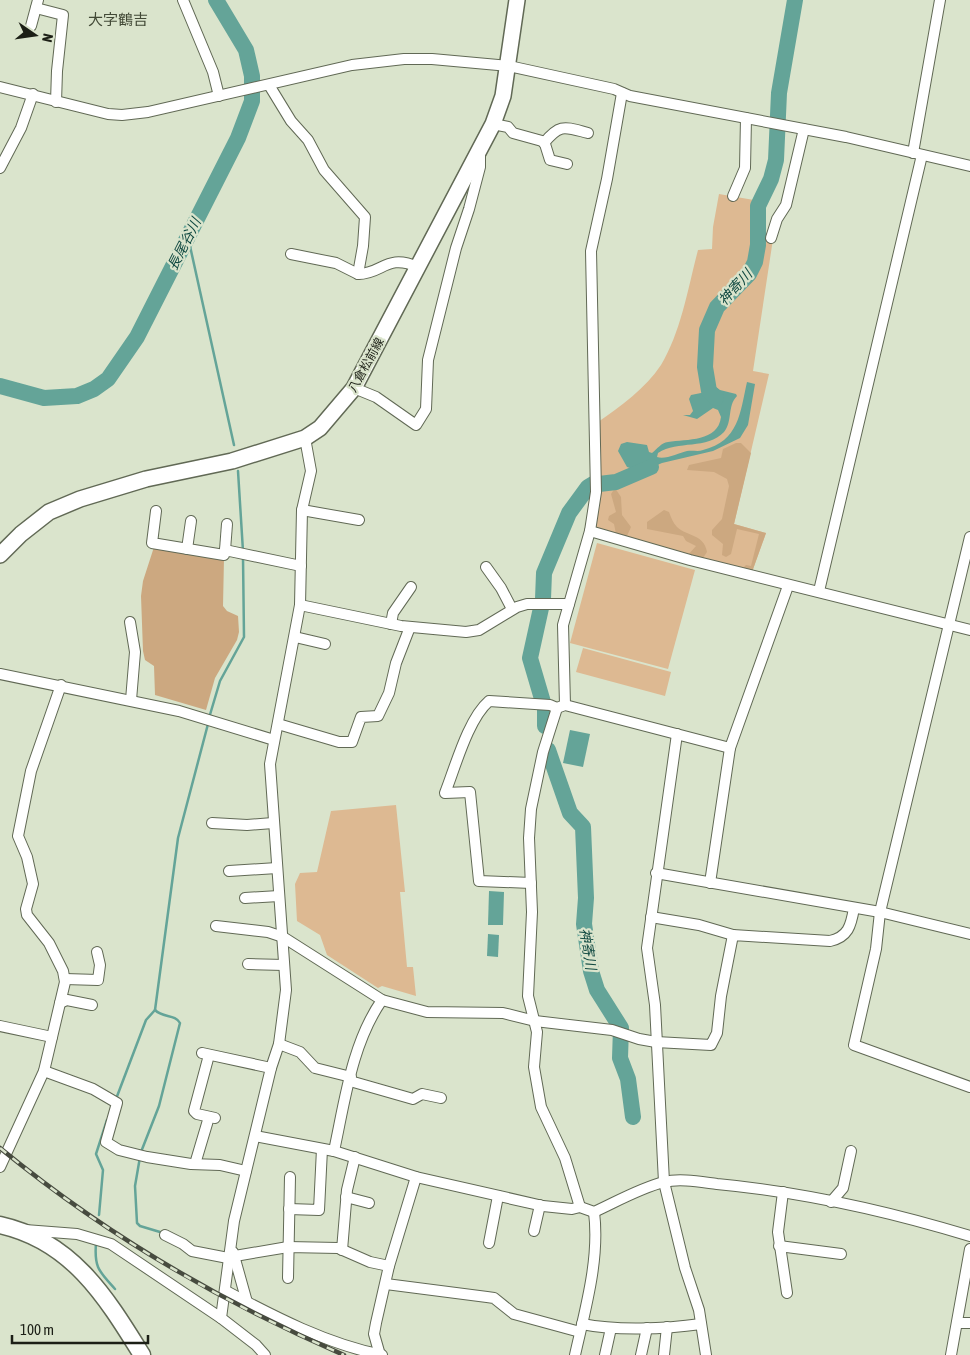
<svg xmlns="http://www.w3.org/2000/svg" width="970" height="1355" viewBox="0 0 970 1355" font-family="'Asap Condensed','Noto Sans JP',sans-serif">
<rect width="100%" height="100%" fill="#dae4cc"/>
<!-- green -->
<g fill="#ddb992">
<path d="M719,194L766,202L762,236L773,239L753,371L769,374L734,524L766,533L752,572L597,529L595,527L600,504L598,422C621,406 645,389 661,365C681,332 688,288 698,250L712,249L713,227Z"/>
<path d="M597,543L695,570L668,669L570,643Z"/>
<path d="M583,648L671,672L665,696L576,672Z"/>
<path d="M396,805L405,892H400L407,967H413L416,996L382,986L378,988L327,955L320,935L297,921L295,884L300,873L317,872L331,811Z"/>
</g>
<!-- forest -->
<g fill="#cca880">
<path d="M736,443H741L751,453L734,524L766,533L752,572L743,568L746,565L751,566L759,534L737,529L731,554L726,557L722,555L723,544L712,535V530L722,519L729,486L727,479L714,472L687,470L689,465L721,458L723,449Z"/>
<path d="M615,488L621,497L622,515L631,527L627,536L616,534L614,524L608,520L609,516L616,512L611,494Z"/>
<path d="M664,510L669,512C671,517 673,523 677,527C688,537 704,534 707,552L703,558L688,555L696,546L686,541L683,536L647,529V522Z"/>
<path d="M154,547L224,558L223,606L227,611L238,616L239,632L237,640L215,678L206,710L155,695L154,666L145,660L143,651L141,596L143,581Z"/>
</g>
<!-- water -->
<g fill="#64a498">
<path d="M704,379H709L710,383L720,390L736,394L737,396C727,406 733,421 724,432C707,450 678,440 658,453L657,457C665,460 679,453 687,451C693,450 698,452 703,450C739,441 740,413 747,382L755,384L748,425L740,438L713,451L662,463L632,476L629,473L649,467L655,460L636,470L627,467L618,451L621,444L627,442L647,445L649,452L652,453C657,449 661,443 668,442C687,439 718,442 721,417L718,410L713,408L697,419L683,415H690L693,411L689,399L691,395L706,392Z"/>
<path d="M570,730L590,734L583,767L563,763Z"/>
<path d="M489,891L504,892L503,925H488Z"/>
<path d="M488,934L499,935L498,957L487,956Z"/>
</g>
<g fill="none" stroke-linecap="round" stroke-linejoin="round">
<!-- stream -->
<g stroke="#64a498" stroke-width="2.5">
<path d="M188,237L234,445"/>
<path d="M238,471L243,551"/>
<path d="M209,718L220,681L244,637L243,557"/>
<path d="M116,1099L146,1020L155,1010L178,838L208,724"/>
<path d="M141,1152L159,1106L180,1023C175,1014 163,1018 155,1010"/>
<path d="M140,1157L135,1186L137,1223L140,1226L160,1232"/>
<path d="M99,1215L103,1170L96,1154L107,1120"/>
<path d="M96,1243C94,1268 99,1271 115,1289"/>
</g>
<!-- river -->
<g stroke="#64a498" stroke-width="16">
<path d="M0,386L44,398L77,396L94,389L108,379L137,337L238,138L252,101V76L246,50L216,0"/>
<path d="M716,398L709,391L705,367L707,330L717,307L749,274L755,262L758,245V206L771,179L776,160L779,93L795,0"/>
<path d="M599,484L616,482L651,467"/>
<path d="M545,726V709L530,658L543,599L544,573L569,513L588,487L593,484"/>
<path d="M548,750L570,813L583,827L586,898L584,924L591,971L597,990L621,1028L620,1058L628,1079L633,1117"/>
</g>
<!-- street casing -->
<g stroke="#616955" stroke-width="12">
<g id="street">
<path d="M183,0L213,72L219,96"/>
<path d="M36,8L63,15L57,71L56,102"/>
<path d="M31,26L38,0"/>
<path d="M269,85L291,121L308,140L324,170L365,217L363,246L358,274"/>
<path d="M0,87L108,114L122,115L148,112L352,65L404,59H432L509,66L614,89L630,96L846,137L970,166"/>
<path d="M493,124L508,127L513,133L542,141L545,144L550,160L567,164"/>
<path d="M544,143C560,123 565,127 588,133"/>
<path d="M913,153L940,0"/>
<path d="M0,168L21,128L33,94"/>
<path d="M733,196L745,168L746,118"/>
<path d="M771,238L777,219L786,205L804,129"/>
<path d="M291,254L336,263L358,274C383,274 386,253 418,267"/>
<path d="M354,388L376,397L416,425L426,409L428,360L456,248L469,209L480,167V152"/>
<path d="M302,510L359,520"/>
<path d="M156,511L152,543L224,555L225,550L301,566"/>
<path d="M590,531L690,560L970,630"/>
<path d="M970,537L880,912L876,949L854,1045L970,1087"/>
<path d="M187,549L191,521"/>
<path d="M225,550L227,524"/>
<path d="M486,567L501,588L512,609"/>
<path d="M819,591L922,155"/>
<path d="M300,605L401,626L466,632L479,630L517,607L527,604H569"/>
<path d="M130,622L135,652L131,700"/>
<path d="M391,624L393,613L411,587"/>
<path d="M295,637L325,644"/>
<path d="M0,674L179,711L274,740"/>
<path d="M565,705L563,625L590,531L596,492L591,251L607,179L622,93"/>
<path d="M278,724L339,742H352L361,717L378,716L389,693L396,663L410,627"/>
<path d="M677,734L647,948L655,1005L664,1182L685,1268L699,1310L706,1355"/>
<path d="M212,823L247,825L273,823"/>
<path d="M229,871L277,868"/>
<path d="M656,873L880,912L970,934"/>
<path d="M531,883L479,881L470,792L445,793C455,768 468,719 489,701L550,705L557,708"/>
<path d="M710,883L730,748"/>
<path d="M245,898L279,896"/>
<path d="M651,917L699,925L733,935"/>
<path d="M216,926L268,932L283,937L382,1000L427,1012L503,1013L535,1021L612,1030L639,1039L656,1042L711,1045L717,1033L721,996L733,935L830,941C848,937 851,926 854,908"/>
<path d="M248,964L284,965"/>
<path d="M65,979L98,980L100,965L97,952"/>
<path d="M60,1003L67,1000L92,1005"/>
<path d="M0,1026L52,1037"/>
<path d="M279,1044L300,1052L315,1068L351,1077"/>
<path d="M202,1053L271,1068"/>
<path d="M209,1055L194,1111L197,1114L215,1118"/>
<path d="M44,1071L93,1089L117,1103L106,1142L119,1150L147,1157L191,1164L220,1165L246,1171"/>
<path d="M350,1081L413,1099L422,1094L441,1098"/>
<path d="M255,1136L334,1151L416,1177L543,1206L572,1209L580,1207L594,1212C616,1202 640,1188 664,1182C680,1178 701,1182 717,1184C803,1192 888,1211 970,1236"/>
<path d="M334,1151C345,1100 352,1043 382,1000"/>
<path d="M195,1164L209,1117"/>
<path d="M0,1167L44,1071L65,982L63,971L49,943L27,915L26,909L33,884L27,857L18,836L31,771L61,685"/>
<path d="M783,1192L778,1232L787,1293"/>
<path d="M346,1197L369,1203"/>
<path d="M831,1202L843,1188L851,1151"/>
<path d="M580,1207L565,1158L541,1107L534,1067L537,1032L528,996L532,912L529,838L531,809L543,752L557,708L565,705L730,748L788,586"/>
<path d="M289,1209L319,1210L322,1149"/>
<path d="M25,1230L77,1234L111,1244L221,1318"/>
<path d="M534,1231L540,1205"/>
<path d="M165,1235L183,1244L192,1251L228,1258"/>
<path d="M489,1243L498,1196"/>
<path d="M779,1246L841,1254"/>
<path d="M342,1250L347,1190L355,1157"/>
<path d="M233,1252L247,1302"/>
<path d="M235,1256L288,1247L338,1248L370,1262L389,1266"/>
<path d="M288,1278L290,1177"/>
<path d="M386,1284L487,1297L494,1298L514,1314L580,1332"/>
<path d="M226,1291C275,1317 327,1344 382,1355"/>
<path d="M957,1323H970"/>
<path d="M582,1324C617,1331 665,1329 701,1324"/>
<path d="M265,1355L256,1345L221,1318L234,1221L271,1068L279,1044L286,990L270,764L300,605L302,510L311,471L305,438"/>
<path d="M380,1355L374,1334L376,1323L389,1266L416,1177"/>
<path d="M575,1355C585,1310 600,1259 594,1212"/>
<path d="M605,1355L611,1328"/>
<path d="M641,1355L647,1328"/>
<path d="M664,1355L667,1327"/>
<path d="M951,1355L970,1249"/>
</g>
</g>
<!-- secondary casing -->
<g stroke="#616955" stroke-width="18">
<path id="secondary" d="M0,555L21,534L49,512L80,499L146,479L232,461L305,438L320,428L354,388L493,124L503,96L517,0"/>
</g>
<!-- primary casing -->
<g stroke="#616955" stroke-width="19">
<path id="primary" d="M0,1225C72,1241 106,1297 142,1355"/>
</g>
<!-- street -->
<use href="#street" stroke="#fff" stroke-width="10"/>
<!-- secondary -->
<use href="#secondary" stroke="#fff" stroke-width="15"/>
<!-- primary -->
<use href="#primary" stroke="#fff" stroke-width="16"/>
<!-- rail casing -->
<g stroke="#474b3f" stroke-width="4.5">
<path id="rail" d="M0,1148C106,1235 219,1301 344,1355"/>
</g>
<!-- rail -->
<use href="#rail" stroke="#dae4cc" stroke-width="2.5" stroke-dasharray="8" stroke-linecap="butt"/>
</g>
<g text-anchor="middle" stroke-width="4.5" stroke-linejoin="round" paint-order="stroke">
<!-- street labels -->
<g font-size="12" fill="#1c1f16" stroke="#dae4cc">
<text transform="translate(366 365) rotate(-61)" y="4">八倉松前線</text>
</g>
<!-- water labels -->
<g font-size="14" font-style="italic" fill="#124a42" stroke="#dae4cc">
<text transform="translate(184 244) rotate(-63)" y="5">長尾谷川</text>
<text transform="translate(735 287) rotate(-48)" y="5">神寄川</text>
<text transform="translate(588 949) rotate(81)" y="5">神寄川</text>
</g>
<!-- quarter labels -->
<g font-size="15" fill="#424936" stroke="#dae4cc">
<text x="118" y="25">大字鶴吉</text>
</g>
</g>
<!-- north arrow -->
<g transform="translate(35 35) rotate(103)" stroke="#dae4cc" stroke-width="4" paint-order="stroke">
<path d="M0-4L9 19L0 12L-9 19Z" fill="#1c1f16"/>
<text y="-8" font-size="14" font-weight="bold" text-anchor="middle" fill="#1c1f16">N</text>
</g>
<!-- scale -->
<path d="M12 1335v8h136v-8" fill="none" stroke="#1c1f16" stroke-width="2.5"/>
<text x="20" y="1335" font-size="15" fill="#1c1f16" stroke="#dae4cc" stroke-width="4" paint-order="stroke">100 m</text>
</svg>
